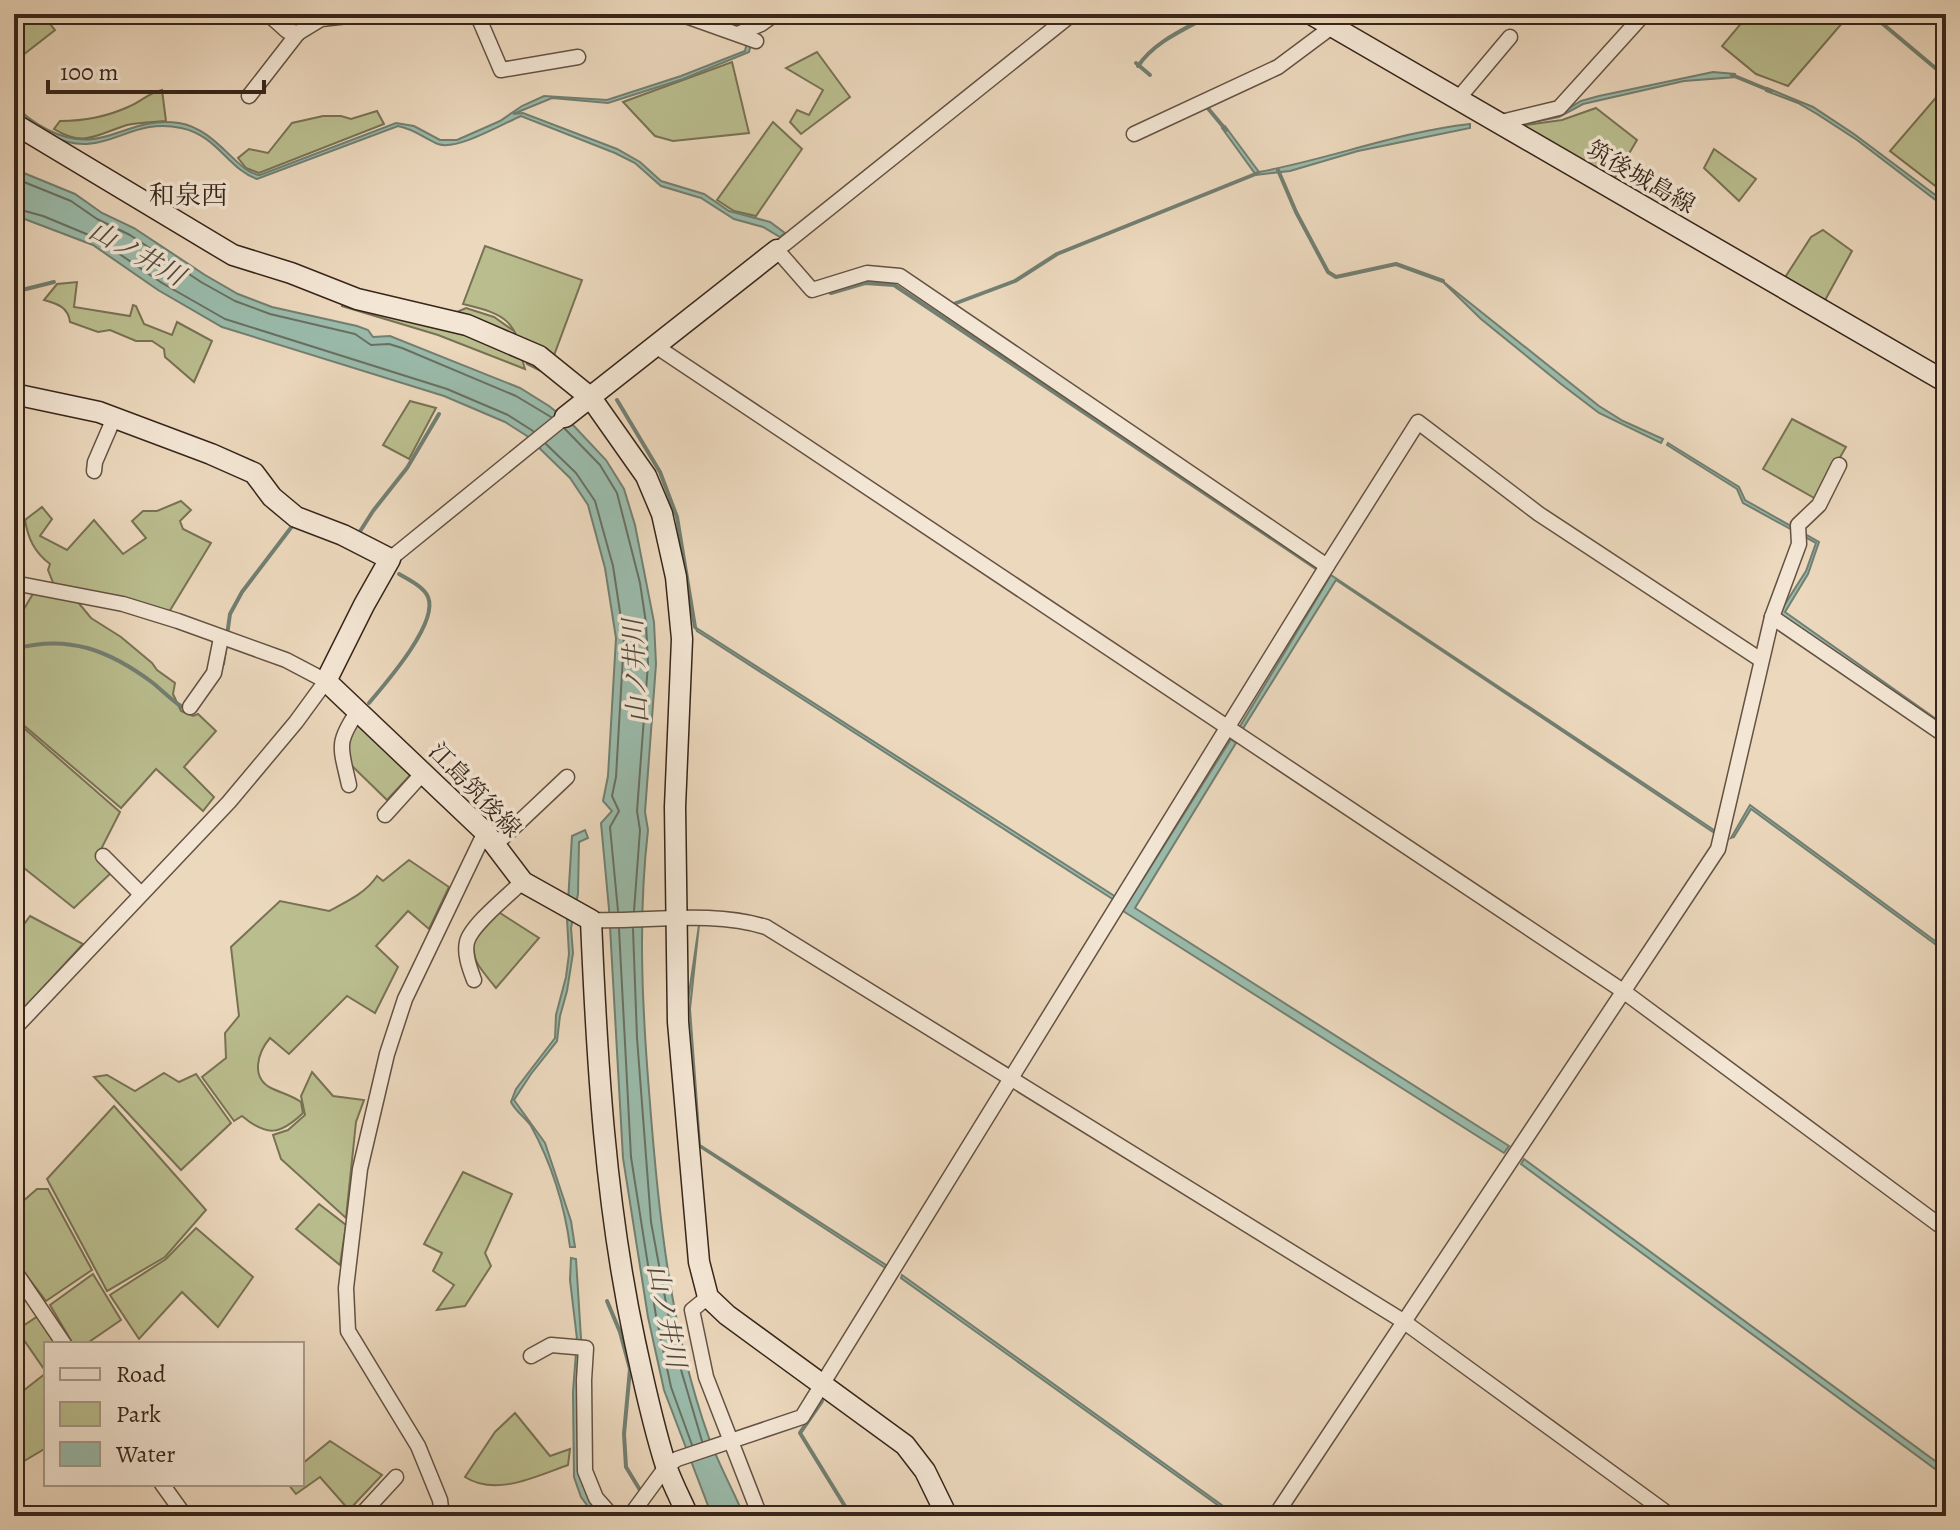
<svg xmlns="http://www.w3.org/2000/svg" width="1960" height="1530" viewBox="0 0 1960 1530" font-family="Alegreya,'Noto Serif JP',serif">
<rect width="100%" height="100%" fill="#ecd8bd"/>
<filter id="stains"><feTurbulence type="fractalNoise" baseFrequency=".0025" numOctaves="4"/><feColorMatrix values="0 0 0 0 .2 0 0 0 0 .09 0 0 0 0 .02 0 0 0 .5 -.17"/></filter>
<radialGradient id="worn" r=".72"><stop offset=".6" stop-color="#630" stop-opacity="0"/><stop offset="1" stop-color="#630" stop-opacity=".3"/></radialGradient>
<!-- green -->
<g fill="#babe8f" stroke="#787254" stroke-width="2">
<path d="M14,14H42L55,30L14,62Z"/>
<path d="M1749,14H1850L1788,86L1756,74L1722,46Z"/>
<path d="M817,52L850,97L801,134L790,122L797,110L809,115L823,90L786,68Z"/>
<path d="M732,62L749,133L673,141L655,136L623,102Z"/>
<path d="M1946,86V178L1938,188L1890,151Z"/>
<path d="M162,90L166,121C153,122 139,122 127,125C97,134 85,148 54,129L60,121C84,121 106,117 128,107C141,102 148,93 162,90Z"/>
<path d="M1596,108L1637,140L1613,181L1518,126L1562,120Z"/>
<path d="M377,111L384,124L259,173L246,168L238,158L249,149L268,153L292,123L323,116H341L351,119Z"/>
<path d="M773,122L802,149L756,216L734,211L717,200Z"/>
<path d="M1714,149L1756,179L1739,201L1704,168Z"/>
<path d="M1823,230L1852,251L1824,302L1784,279L1811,237Z"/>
<path d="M485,246L582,280L547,374L527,364C513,320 509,315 463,304Z"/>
<path d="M77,282L74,307L130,316L133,305L136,306L144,324L172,335L177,322L212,341L194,382L165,357L164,349L152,341H136L110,330L98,332L70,322C68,307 58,304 44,300L57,284Z"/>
<path d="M346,294L457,312L466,308L494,317L514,331L525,369L438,335L342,306Z"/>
<path d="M410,401L436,408L409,459L383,445Z"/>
<path d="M1792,419L1846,447L1816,499L1763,469Z"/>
<path d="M181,501L191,510L180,521L183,529L211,543L169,612L54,585L48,570L50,564C34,552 28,538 25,520L42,507L52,519L40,536L67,550L94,520L123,554L146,538L132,521L143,511H157Z"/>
<path d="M34,592L77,601L91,618L121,637L152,663L157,670L175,683L173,694L181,711L193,716L198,714L216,731L184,767L214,797L203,811L156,769L121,808L14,717V626Z"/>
<path d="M358,717L414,771L387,800L350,764L347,749Z"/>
<path d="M18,723L120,812L97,857L113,871L74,908L14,860V726Z"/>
<path d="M409,860L449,887L429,929L408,911L376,946L398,967L375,1013L347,996L289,1054L270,1038C258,1052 250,1077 271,1088C281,1093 291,1095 301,1102L303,1113C280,1135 267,1137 242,1116L234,1121L202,1077L226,1058L225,1033L239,1016L231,947L280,901L329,911C346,902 366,893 377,876L383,881Z"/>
<path d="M497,911L539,938L496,988C466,952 463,945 497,911Z"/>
<path d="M30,916L83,944L14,1019V938Z"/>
<path d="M312,1072L333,1096L364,1100L356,1122L346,1218L281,1159L273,1135L288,1130L305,1115L301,1096Z"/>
<path d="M164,1073L179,1082L196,1074L231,1123L181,1170L94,1077L107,1075L135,1091Z"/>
<path d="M114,1106L206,1210L165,1257L107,1291L47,1179Z"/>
<path d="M463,1172L512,1194L485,1253L491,1266L465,1306L437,1310L454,1285L433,1271L442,1253L424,1244Z"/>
<path d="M37,1189H48L92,1270L46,1301L14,1259V1209Z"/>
<path d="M319,1204L346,1225L340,1265L296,1229Z"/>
<path d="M196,1228L253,1277L218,1327L182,1292L139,1339L110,1295L166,1259Z"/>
<path d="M93,1274L121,1320L86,1344H73L50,1305Z"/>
<path d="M41,1314L60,1344H46V1372L17,1330Z"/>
<path d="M46,1373V1448L19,1464L14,1463V1398Z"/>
<path d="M515,1413L550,1456L570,1449L568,1465C537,1476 496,1497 465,1477L495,1432Z"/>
<path d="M330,1441L382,1475L349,1510L320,1477L296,1494L288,1484H302V1464Z"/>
</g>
<!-- water -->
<g fill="#9abbab" stroke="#727f71" stroke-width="2">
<path d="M747,42L751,44L749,52L683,79L608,103L552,98L513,114L523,113L617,149L640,162L661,181L704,194L729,211L770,222L785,233L780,237L763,227L734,219L701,198L661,186L635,163L615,153L521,116C502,124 457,151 438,144C424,138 414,129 398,126L257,179C228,169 217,135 181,128C125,116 106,163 49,135C35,128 24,122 14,110V104C24,116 34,123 48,130C105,158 124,115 179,123C217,129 238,174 260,175L396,123L414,126L440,140H457L500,121L522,106L544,96L607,100L681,76L745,51Z"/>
<path d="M1713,72L1735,74L1736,77L1684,81L1583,104L1559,117L1519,125L1516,122L1566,110L1581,101L1599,96Z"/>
<path d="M1767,88L1813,107L1854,134L1946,203V208L1857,140L1817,114L1798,103L1766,91Z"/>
<path d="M1470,124V128L1358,151L1290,171L1256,175L1222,128L1225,126L1259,172C1330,159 1398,132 1470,124Z"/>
<path d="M14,169L75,194L102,213L134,228L205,275L238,294L272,307L357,326L368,330L373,337L390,336L520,388L549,406L573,425L606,460L624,489L635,525L654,622L656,664L645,812L648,830C638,917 642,1004 649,1091C658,1209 669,1326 709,1438C719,1465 733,1490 744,1516H712L664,1390L648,1317L623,1158L609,909L601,823L612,811L603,801L608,776L616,638L605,568L588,505L570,478L527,436L505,422L444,396L222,327L158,290L93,245L14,215Z"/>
<path d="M1440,279L1599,406L1623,421L1663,439L1661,443L1599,413L1561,384L1481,319Z"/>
<path d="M1668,443L1739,487L1745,500L1819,542L1808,574L1785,612L1946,726V730L1782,615L1780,612L1806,571L1816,543L1743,503L1737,489L1667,445Z"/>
<path d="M1331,575L1714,830L1713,832L1336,580L1242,730L1239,728Z"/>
<path d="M695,627L1116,897L1114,900L697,631Z"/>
<path d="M1231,739L1236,743L1135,908L1509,1146L1504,1153L1123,911Z"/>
<path d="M1750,805L1946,949V952L1751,809L1734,837L1731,838Z"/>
<path d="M585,830L588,838L579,842L578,894L571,928L573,953L567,991L560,1016L557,1041L531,1074L514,1100L545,1143L571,1221L575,1247H570C565,1206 551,1162 531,1126C525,1117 516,1112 511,1102L516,1089L555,1038L556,1015L566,977L569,954L567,919L572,836Z"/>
<path d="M699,925L690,1009L700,1145L889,1267L887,1269L697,1145L687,1007Z"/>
<path d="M1524,1159L1946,1469V1477L1521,1164Z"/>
<path d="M571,1258L576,1259L582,1354L581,1455L604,1516H595L581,1497L574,1477L573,1392L577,1339L570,1280Z"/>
<path d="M902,1275L1237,1516H1233L901,1278Z"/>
</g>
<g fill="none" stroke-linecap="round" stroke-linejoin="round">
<!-- shore -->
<g stroke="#687062" stroke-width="2">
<path d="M14,178L71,201L97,219L130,235L201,282L235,301L270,314L355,334L371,345L389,344L402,348L516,396L551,417"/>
<path d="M14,208L43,216L96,238L162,283L225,319L447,389L508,415L533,431"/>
<path d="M565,429L600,465L617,493L640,583L646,623L648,664L637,811L640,830L634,911"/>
<path d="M546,444L576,473L595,501L613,566L624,638L616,777L612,796L619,811L610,827L618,911"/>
<path d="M619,929L631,1157L656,1316L671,1387L692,1445"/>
<path d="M633,929L637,1038L651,1222L674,1346L702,1441"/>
</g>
<!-- stream -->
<g stroke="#727f71" stroke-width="4">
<path d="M1871,14L1946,77"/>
<path d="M1136,63L1150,75"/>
<path d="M1138,66C1156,40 1186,29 1212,14"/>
<path d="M1732,75L1771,91"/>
<path d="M1206,106L1226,130"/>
<path d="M1278,170L1296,212L1328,272L1336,277L1396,264L1443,281"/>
<path d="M825,289L831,293L865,283L894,285L1319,570"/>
<path d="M14,292L54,282"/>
<path d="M951,305L1015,281L1057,254L1258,173"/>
<path d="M617,400L660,472L677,517L695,627"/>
<path d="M359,533L373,511L407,468L439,414"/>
<path d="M14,649C68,634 109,650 153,683C164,692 174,703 187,710"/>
<path d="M223,664L230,614L242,592L293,525"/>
<path d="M369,703C385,684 439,623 428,597C424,587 409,580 399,574"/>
<path d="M607,1301L620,1332L630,1369L624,1434L626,1467L640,1490"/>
<path d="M822,1401L800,1433L851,1516"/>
</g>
<!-- street casing -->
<g stroke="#645243" stroke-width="17">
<g id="street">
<path d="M268,14L287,31L298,33L321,19L365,14"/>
<path d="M477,14L501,70L578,57"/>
<path d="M680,14L756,41"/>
<path d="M1072,14L777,250L812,290L867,273L900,276L1327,566"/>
<path d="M738,34L761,24L775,14"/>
<path d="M249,96L298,33"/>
<path d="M1457,100L1510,37"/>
<path d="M1497,123L1559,108L1644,14"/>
<path d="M1134,134L1278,67L1333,26"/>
<path d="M657,347L1623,991L1946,1230"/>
<path d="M94,471L95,462L114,418"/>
<path d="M390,559L565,417"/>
<path d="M14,583L123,604L178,621L286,660L326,681L296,722L229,802L14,1029"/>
<path d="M1772,617L1946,736"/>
<path d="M190,707L214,673L221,638"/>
<path d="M349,785C341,748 335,744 358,711"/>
<path d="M385,815L423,773"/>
<path d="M495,845L567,777"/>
<path d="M103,856L141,894"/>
<path d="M591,920C649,922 710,910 766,927L1403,1321L1671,1516"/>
<path d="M474,980C470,969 464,954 467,942C471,925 509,895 523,881"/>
<path d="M14,1270L64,1344"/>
<path d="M708,1297L692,1310L706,1377L760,1516"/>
<path d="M531,1356L551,1345L586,1348L584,1380L585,1471L596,1498L612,1516"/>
<path d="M162,1484L185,1516"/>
<path d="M360,1516L396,1477"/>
<path d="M442,1516L440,1500L418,1446L348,1331L346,1288L360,1169L387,1054L405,999L485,832"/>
<path d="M630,1516L666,1467L677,1459L802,1417L1327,566L1418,422L1539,514L1761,660"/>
<path d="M1275,1516L1718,849L1772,617L1799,544L1798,525L1819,505L1839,465"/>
</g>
</g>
<!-- secondary casing -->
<g stroke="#37251a" stroke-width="23">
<g id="secondary">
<path d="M1311,14L1946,382"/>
<path d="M18,126L233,255L291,273L357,299L467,325L539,356L591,398L646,476L662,514L676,577L682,639L675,807L678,1022L699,1262L708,1297L727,1315L905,1445L925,1471L947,1516"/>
<path d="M14,394L99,412L211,454L254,473L272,497L296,517L343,535L390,559L364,605L326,681L485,832L523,882L591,920C597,1062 605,1202 635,1342C644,1383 653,1426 666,1466C672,1483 681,1500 688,1516"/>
<path d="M565,417L777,250"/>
</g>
</g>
<!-- street -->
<use href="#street" stroke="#f3e6d4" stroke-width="14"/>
<!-- secondary -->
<use href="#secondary" stroke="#f3e6d4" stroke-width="20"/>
</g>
<g text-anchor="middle" stroke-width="7" stroke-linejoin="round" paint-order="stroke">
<!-- street labels -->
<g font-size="24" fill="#37251a" stroke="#f3e6d4">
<text transform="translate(1641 177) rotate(30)" y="8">筑後城島線</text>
<text transform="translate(475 790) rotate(46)" y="8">江島筑後線</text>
</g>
<!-- neighbourhood labels -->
<g font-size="26" fill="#37251a" stroke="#f3e6d4">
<text x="188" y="204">和泉西</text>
</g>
<!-- water labels -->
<g font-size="26" font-style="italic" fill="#504a3e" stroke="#f3e6d4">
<text transform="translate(137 253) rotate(29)" y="9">山ノ井川</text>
<text transform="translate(635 671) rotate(-93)" y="9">山ノ井川</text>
<text transform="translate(667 1316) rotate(79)" y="9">山ノ井川</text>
</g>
</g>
<!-- margin -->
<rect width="1960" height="1530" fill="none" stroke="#ecd8bd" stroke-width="48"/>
<rect x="16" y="16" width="1928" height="1498" fill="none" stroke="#37251a" stroke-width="4"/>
<rect x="24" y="24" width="1912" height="1482" fill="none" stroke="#37251a" stroke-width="2"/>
<!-- legend -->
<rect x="44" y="1342" width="260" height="144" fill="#f3e6d4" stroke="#a8998a" stroke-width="2"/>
<rect x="60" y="1368" width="40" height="12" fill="#f3e6d4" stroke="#a8998a" stroke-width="2"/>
<text x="116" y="1382" font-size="24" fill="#37251a">Road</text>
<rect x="60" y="1402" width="40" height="24" fill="#babe8f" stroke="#a8998a" stroke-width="2"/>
<text x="116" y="1422" font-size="24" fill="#37251a">Park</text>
<rect x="60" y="1442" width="40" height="24" fill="#9abbab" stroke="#a8998a" stroke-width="2"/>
<text x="116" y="1462" font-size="24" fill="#37251a">Water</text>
<!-- scale -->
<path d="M48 80v12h216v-12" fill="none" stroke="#37251a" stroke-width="4"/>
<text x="60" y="80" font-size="24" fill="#37251a" stroke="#f3e6d4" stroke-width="6" paint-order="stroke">100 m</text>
<rect width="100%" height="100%" filter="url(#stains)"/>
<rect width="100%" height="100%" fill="url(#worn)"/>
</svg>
